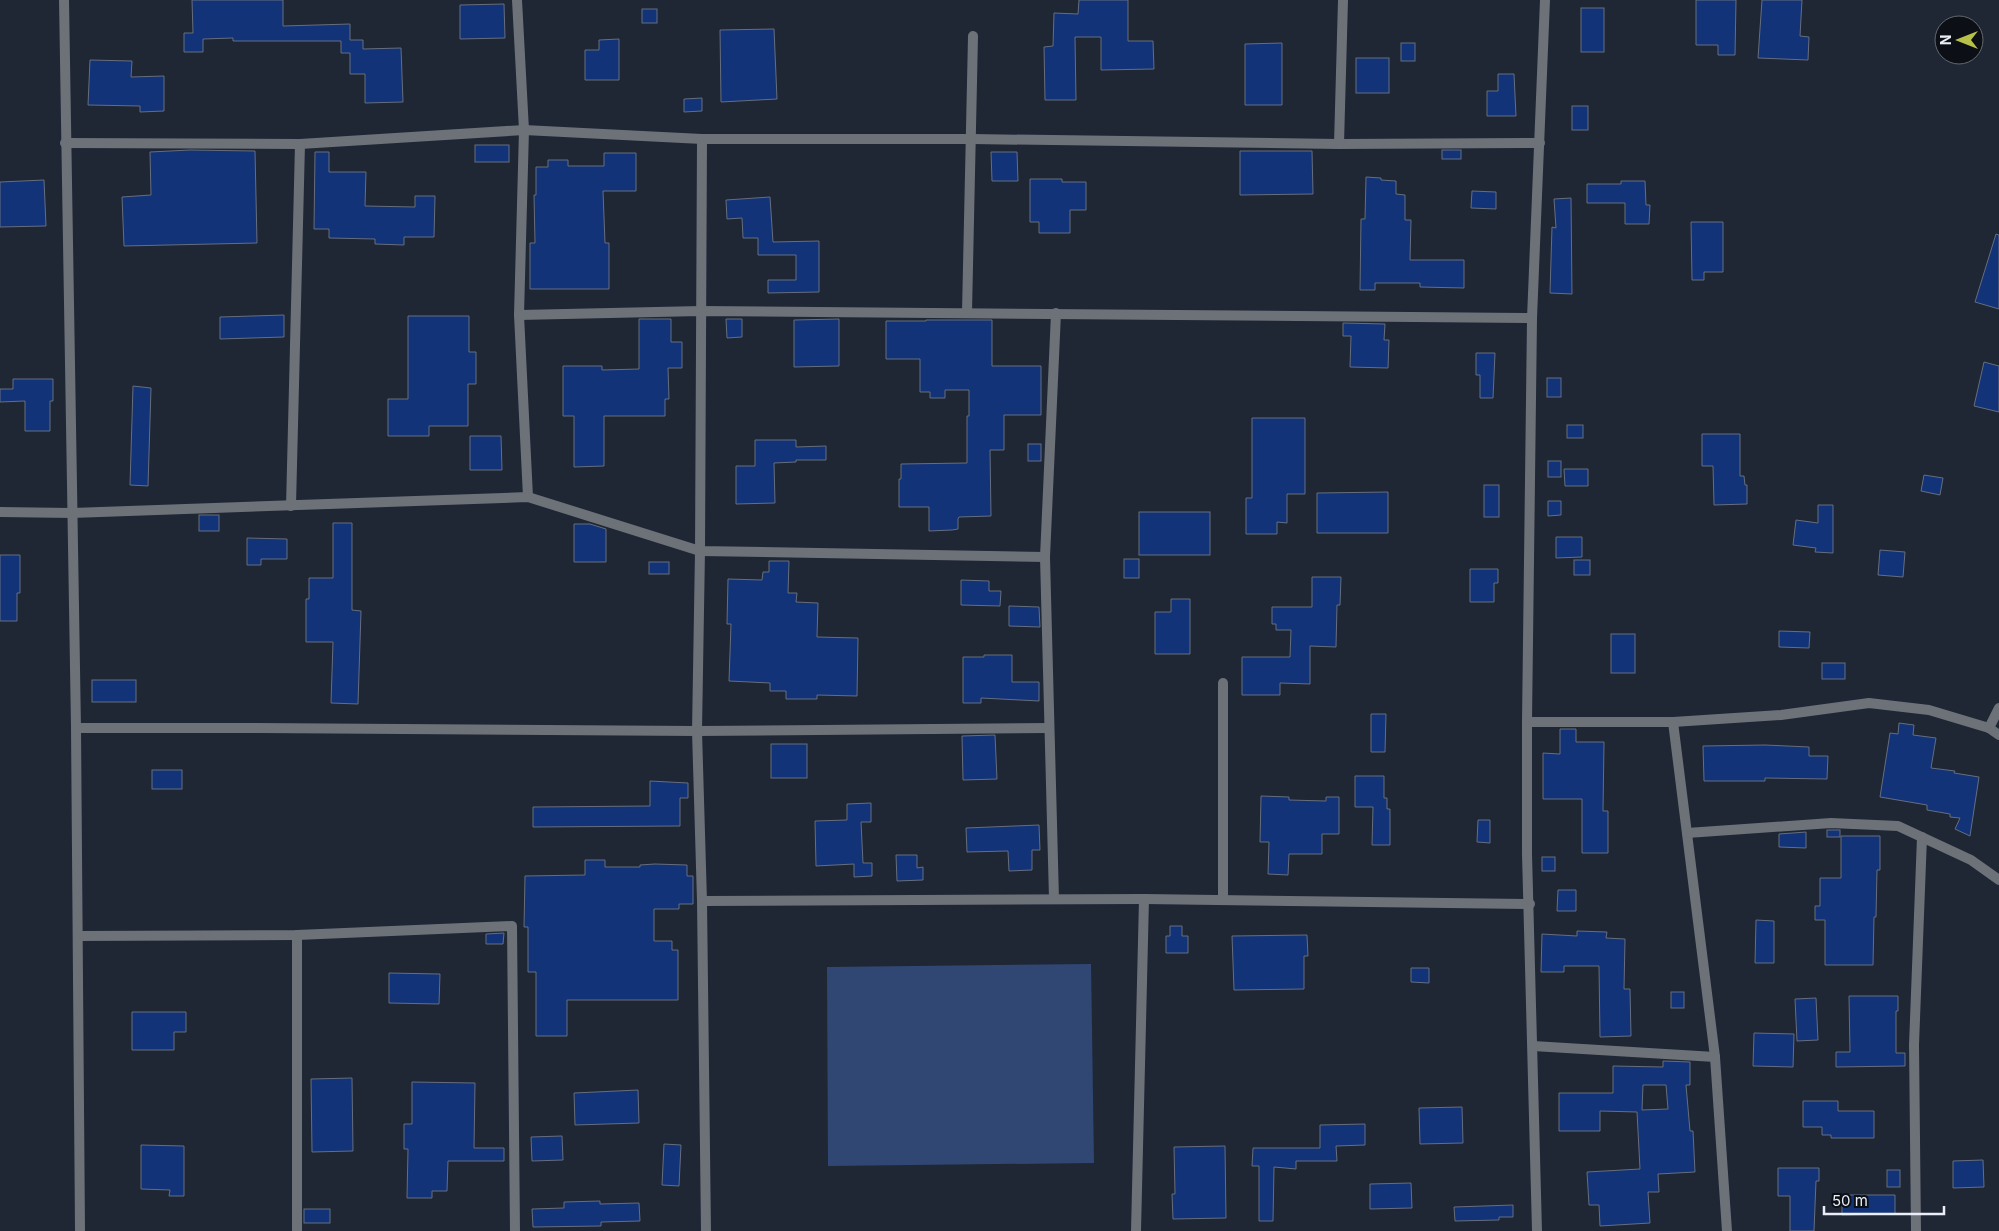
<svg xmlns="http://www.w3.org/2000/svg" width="1999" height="1231" viewBox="0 0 1999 1231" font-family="Inter,sans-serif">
<rect width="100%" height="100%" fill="#1f2634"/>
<!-- green -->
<path fill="#304773" d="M1091,964L1094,1163L828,1166L827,967Z"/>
<!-- building -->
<g fill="#133379" stroke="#656e7e" fill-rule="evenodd">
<path d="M192,0H283V26L350,24V40H363V49L401,48L403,102L365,103V74H350V53H341V41H233V38L203,39V52H184V33H193Z"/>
<path d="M1079,0H1128V41H1153L1154,69L1101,70V37H1075L1076,100H1045L1044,47L1053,46L1054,13L1078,14Z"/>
<path d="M1696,0H1736L1735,55H1718V45H1696Z"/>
<path d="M1762,0H1802L1800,36L1809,37L1808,60L1758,58Z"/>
<path d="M504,4L505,38L460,39V5Z"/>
<rect x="1581" y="8" width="23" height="44"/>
<rect x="642" y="9" width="15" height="14"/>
<path d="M774,29L777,99L721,102L720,30Z"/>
<path d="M619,39V80H585V50H599V40Z"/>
<path d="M1282,43V105H1245V44Z"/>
<rect x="1401" y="43" width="14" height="18"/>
<rect x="1356" y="58" width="33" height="35"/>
<path d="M90,60L132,61L131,77L164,76V111L140,112V106L88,105Z"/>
<path d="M1498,74H1514L1516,116H1487V91H1498Z"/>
<path d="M702,98V111L684,112V99Z"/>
<rect x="1572" y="106" width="16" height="24"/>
<rect x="475" y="145" width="34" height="17"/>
<path d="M190,150L255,151L257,243L124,246L122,197L151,195L150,152Z"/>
<rect x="1442" y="150" width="19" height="9"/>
<path d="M1240,151H1312L1313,194L1240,195Z"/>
<path d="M315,152H329V172H366L365,206L415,207V196H435L434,237H404V245L375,244V239L329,238V229H314Z"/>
<path d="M991,152H1017L1018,181H992Z"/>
<path d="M604,153H636V191H603L605,243H609V289H530V243H535L534,195H536V167H548V160H568V166H604Z"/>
<path d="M1366,177L1381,178V180L1396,181V194L1405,195V220H1411L1410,260H1464V288L1420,287V283H1375V290H1360L1361,219H1365Z"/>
<path d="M1030,179H1062V182H1086V210H1070V233H1039V222H1030Z"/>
<path d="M44,180L46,226L0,227V182Z"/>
<path d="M1621,181H1645L1646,205H1650L1649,224H1625V203H1587V184H1621Z"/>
<path d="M1472,191L1496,192V209L1471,208Z"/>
<path d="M770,197L773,242L819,241V292L768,293V280H796V255H758V238H743L742,218L727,219L726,200Z"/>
<path d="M1571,198L1572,294L1550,293L1552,227L1556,228L1554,199Z"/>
<path d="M1691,222H1723V272H1704V280H1692Z"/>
<path d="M1996,234L1999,235V309L1975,302Z"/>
<path d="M284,315V337L220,339V317Z"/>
<path d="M408,316H469V352H476V384H468V426H429V436H388V399H408Z"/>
<path d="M639,319H671V342H682V368H668L669,399H665V416H604V466L574,467V416H563V366H602V370L639,369Z"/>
<path d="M726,319H742V337L727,338Z"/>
<path d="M839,319V366L794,367V320Z"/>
<path d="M926,320H992V366H1041V415H1004V450H990L991,516L959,517L958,519V529L952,530L929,531V507H899V479H901V464L967,463V416H969V390H945V398H930V392H920V359H886V321H926Z"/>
<path d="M1343,323L1385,324L1384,340H1389L1388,368L1350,367L1351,336H1343Z"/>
<path d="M1476,353H1495L1493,398H1480V375H1476Z"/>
<path d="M1984,362L1999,366V412L1974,406Z"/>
<rect x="1547" y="378" width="14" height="19"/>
<path d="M13,379H53V401H50V431H25V401L0,402V389H13Z"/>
<path d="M133,386L151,388L148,486L130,485Z"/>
<path d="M1252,418H1305V494H1287V523L1277,522V534H1246V498H1252Z"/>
<rect x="1567" y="425" width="16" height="13"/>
<path d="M1702,434H1740V476H1744L1745,485H1747V504L1714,505L1713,466H1702Z"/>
<path d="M470,436H501L502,470H470Z"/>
<path d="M755,440H796V447L826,446V460H796V462L774,463L775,503L736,504V466H755Z"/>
<rect x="1028" y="444" width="13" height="17"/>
<rect x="1548" y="461" width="13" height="16"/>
<path d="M1564,469H1588V486H1565Z"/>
<path d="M1924,475L1943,478L1940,495L1921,491Z"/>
<rect x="1484" y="485" width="15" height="32"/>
<path d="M1388,492V533H1317V493Z"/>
<path d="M1548,501H1561V515L1548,516Z"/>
<path d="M1818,505H1833V553L1815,552L1816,548L1793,545L1796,520L1818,523Z"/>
<rect x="1139" y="512" width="71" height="43"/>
<rect x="199" y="515" width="20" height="16"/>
<path d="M333,523H352V610L361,611L358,704L331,703L333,642H306V599H309V578H333Z"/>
<path d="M574,524H590L606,529V562H574Z"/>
<path d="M1556,537H1582V557L1556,558Z"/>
<path d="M247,538L287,539V559H261V565H247Z"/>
<path d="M1880,550L1905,552L1903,577L1878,575Z"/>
<path d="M0,555H20V593H17V621H0Z"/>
<rect x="1124" y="559" width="15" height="19"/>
<rect x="1574" y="560" width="16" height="15"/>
<path d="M769,561H789L788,593H797L796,602L818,603L817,637L858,638L857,696L817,695V699H786V691H770V683L729,681L731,624H727L728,579L762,580L763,572H769Z"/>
<rect x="649" y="562" width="20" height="12"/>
<path d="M1470,569H1498V583H1494V602H1470Z"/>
<path d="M1312,577H1341L1340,605H1337L1336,647L1310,646V684L1280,683V695H1242V657H1290L1291,630H1276V624H1272V607H1312Z"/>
<path d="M961,580L989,581V591H1001L1000,606L961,605Z"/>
<path d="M1171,599H1190V654H1155V612H1171Z"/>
<path d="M1009,606L1039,607L1040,627L1009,626Z"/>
<path d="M1779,631L1810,632L1809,648L1779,647Z"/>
<rect x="1611" y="634" width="24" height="39"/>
<path d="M984,655H1012V682H1039V701L981,698V703H963V657H984Z"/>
<rect x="1822" y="663" width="23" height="16"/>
<rect x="92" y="680" width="44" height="22"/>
<path d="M1371,714H1386L1385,752H1371Z"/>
<path d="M1899,723L1914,725L1913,735L1936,738L1931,768L1955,771L1954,773L1979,777L1970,836L1955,829L1960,818L1950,817V814L1927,810V805L1880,797L1890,733L1898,734Z"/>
<path d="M1560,729H1576V742H1604L1603,811H1608V853H1582V799H1543V753L1560,754Z"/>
<path d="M995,735L997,779L963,780L962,736Z"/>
<rect x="771" y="744" width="36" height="34"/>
<path d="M1765,745L1809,747V756H1828L1827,779L1765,778V781H1704L1703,746Z"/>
<rect x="152" y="770" width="30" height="19"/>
<path d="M1355,776H1384V798H1387V809H1390V845H1372L1373,807H1355Z"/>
<path d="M650,781L688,783V798H680V826L533,827V807L650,806Z"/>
<path d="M1261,796L1289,797V800L1326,801V797H1339V834H1322V854H1289L1288,875L1268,874L1269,842H1260Z"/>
<path d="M871,803V822H861L863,863H872V876L854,877V864L816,866L815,821L847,820V804Z"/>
<path d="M1478,820H1490V843L1477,842Z"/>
<path d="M1039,825L1040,850H1032V870L1009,871L1008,851L967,852L966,828Z"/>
<rect x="1827" y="830" width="13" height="7"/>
<path d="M1806,832V848L1779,847V834Z"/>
<path d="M1841,836H1880V870H1877L1876,917H1874L1873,965H1825V920H1815V906H1820V878H1841Z"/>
<path d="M896,855H917V868L923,867V880L897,881Z"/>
<rect x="1542" y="857" width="13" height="14"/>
<path d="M585,860H605V867H640V865L655,864L687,865V876H693V904H679V909H654V941H672V950H678V1000H567V1036H536V972H528V927H524L525,876L585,875Z"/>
<path d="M1558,890H1576V911H1557Z"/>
<path d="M1756,920L1774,921V963H1755Z"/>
<path d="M1170,926H1182V936H1188V953H1166V936H1170Z"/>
<path d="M1577,931L1607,932L1606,938L1625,939L1624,989H1630L1631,1036L1600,1037L1599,966H1564V972H1541L1542,934L1577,936Z"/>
<path d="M504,933L503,944H486V934Z"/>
<path d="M1307,935L1308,956H1304V989L1234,990L1232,936Z"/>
<path d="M1411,968H1429V983L1411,982Z"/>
<path d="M389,973L440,974L439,1004L389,1003Z"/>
<rect x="1671" y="992" width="13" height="16"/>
<path d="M1849,996H1898V1011H1896V1053H1905V1066L1836,1067V1052H1850Z"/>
<path d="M1816,998L1818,1040L1797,1041L1795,999Z"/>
<path d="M132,1012H186V1032H174V1050H132Z"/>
<path d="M1754,1033L1794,1034L1793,1067L1753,1066Z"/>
<path d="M1663,1061L1690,1062V1085H1686L1690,1131H1693L1695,1172L1658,1174L1659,1192H1648L1650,1223L1600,1226L1599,1205H1589L1587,1172L1640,1169L1637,1112L1600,1111V1131H1559V1093H1613V1066L1663,1067ZM1643,1085H1666L1668,1109L1642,1110Z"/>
<path d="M352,1078L353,1151L312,1152L311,1079Z"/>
<path d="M412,1082L475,1083L474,1148H504V1161H448L447,1191H432V1198H407L408,1149H404V1124H412Z"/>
<path d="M638,1090L639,1123L575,1125L574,1093Z"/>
<path d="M1803,1101H1838V1111H1874V1138H1831V1135H1822V1127H1803Z"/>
<path d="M1462,1107L1463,1143L1420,1144L1419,1108Z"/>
<path d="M1365,1124V1145L1336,1146L1337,1161H1296V1169L1274,1167L1273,1221H1259V1166H1252L1253,1148H1320V1125Z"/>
<path d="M562,1136L563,1160L532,1161L531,1137Z"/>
<path d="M664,1144L681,1145L679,1186L662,1185Z"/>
<path d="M141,1145L184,1146V1196H169L170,1190L141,1189Z"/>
<path d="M1225,1146L1226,1218L1173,1219L1172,1194H1175L1174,1147Z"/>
<path d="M1983,1160L1984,1187L1953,1188V1161Z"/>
<path d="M1778,1168H1819V1181H1816L1814,1231H1790V1196H1778Z"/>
<rect x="1887" y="1170" width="13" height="17"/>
<path d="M1411,1183L1412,1208L1370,1209V1184Z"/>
<path d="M1842,1195H1895V1214L1842,1215Z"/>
<path d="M600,1201V1204L639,1203L640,1221L601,1222V1226L533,1227L532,1209L564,1208V1202Z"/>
<path d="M1513,1205V1217H1499V1220L1455,1221L1454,1207Z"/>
<rect x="304" y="1209" width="26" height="14"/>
</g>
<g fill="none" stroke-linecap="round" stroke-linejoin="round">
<!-- minor -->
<g stroke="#6d7178" stroke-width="10">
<path d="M64,0L76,728L80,1231"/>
<path d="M517,0L524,130L519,315L528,497"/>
<path d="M702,139L700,551L697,731L702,901L706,1231"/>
<path d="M65,143L300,144L524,130L702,139H972L1339,144L1540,143"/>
<path d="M1339,144L1343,0"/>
<path d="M967,312L973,36"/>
<path d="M519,315L701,311L1532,318"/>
<path d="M291,506L300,144"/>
<path d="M0,512L72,513L528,497L700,551L1045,557"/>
<path d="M1223,683V900"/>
<path d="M1527,722H1673L1781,715L1869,703L1929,710L1989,728L1999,735"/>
<path d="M1673,722L1715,1057"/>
<path d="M76,728H258L697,731L1049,728"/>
<path d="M1989,728L1999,708"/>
<path d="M1687,833L1831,823L1898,826L1971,860L1999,880"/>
<path d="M1054,899L1045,557L1056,313"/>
<path d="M702,901L1144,899L1530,904"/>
<path d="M297,935V1231"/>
<path d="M78,936L297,935L512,926L515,1231"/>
<path d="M1533,1046L1715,1057L1727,1231"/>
<path d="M1136,1231L1144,899"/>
<path d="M1916,1231L1914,1045L1922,837"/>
</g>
<!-- tertiary -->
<path stroke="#6d7178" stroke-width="10" d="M1537,1231L1527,854V722L1532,318L1545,0"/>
</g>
<!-- north arrow -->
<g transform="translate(1959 40) rotate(270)"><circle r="24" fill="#0c0f15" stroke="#64686f"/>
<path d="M0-4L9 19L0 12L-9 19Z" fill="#b8c147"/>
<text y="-8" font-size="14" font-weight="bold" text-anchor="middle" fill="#e9eef7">N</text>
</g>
<!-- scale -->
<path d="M1824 1206v8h120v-8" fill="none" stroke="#e9eef7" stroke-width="2.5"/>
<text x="1832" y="1206" font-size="15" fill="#e9eef7" stroke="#0c0f15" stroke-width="4" paint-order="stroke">50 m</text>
</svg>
